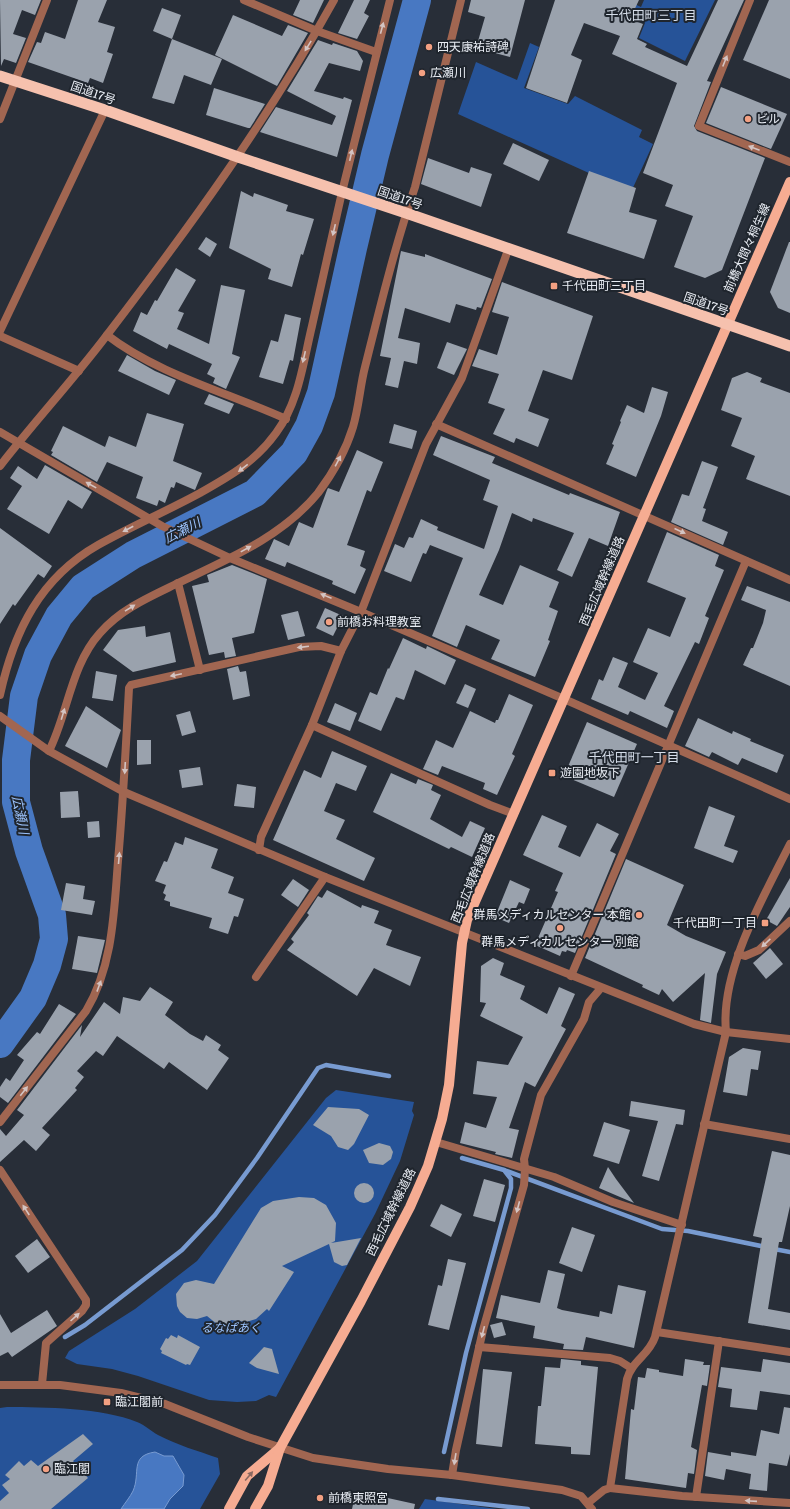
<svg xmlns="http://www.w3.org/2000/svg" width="790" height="1509" viewBox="0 0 790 1509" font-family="Literata,'Noto Sans JP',serif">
<rect width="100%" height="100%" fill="#282e38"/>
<!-- green -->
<g fill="#265398">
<path d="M585,0H626L641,7L644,0H715L685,61L639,38L645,23Z"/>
<path d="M530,43L539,47L524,88L568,104L575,96L642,130L639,137L653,144L631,192L458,114L476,62L517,80Z"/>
<path d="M336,1090L414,1102L412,1111L414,1115L400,1161L375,1214L276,1397L269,1395L256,1401L237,1402L209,1400L138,1376L112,1369L77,1364L65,1358L69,1351L135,1309L197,1261L326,1098Z"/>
<path d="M7,1407C44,1407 103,1408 137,1422C145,1425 151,1431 158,1435C177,1445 198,1451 218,1458L220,1474L200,1509H0V1408Z"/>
<path d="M425,1499L497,1509H419Z"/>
</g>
<!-- water -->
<path fill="#4878c2" stroke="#789bd1" d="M155,1452L164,1456H173L184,1475L183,1486L170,1499L164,1509H121C125,1503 130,1497 133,1491C141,1473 129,1456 155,1452Z"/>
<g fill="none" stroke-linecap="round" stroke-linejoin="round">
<!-- stream -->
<g stroke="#789bd1" stroke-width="4.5">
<path d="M504,1170L662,1229L688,1231L766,1247"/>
<path d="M774,1249L790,1252"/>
<path d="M65,1337L85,1325L182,1250L215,1215L257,1158L318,1068L326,1065L389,1076"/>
<path d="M444,1452L466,1353L511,1188V1179L504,1170L462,1158"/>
<path d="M438,1499L528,1509"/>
</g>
<!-- river -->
<path stroke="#4878c2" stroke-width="28" d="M0,1044L33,998L47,965L54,939L52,915L29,851L16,802V760L24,696L38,655L59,616L83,587L133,555L255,493L294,453L309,426L321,393L353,248L375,155L417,0"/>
</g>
<!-- building -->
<g fill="#9aa2ad">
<path d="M0,0H41L35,15L22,10L13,34L26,38L16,63L4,59L1,66Z"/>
<path d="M78,0H107L98,22L115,27L107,52L113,54L103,83L90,78L88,83L28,62L37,42L41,43L45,32L65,39Z"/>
<path d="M300,0H324L313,23L293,15Z"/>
<path d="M354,0H370L364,13L369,16L357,39L338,33Z"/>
<path d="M471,0H525L510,57L476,48L485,17L468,12Z"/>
<path d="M555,0H639L630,19L643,24L637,39L647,44L645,47L687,66L718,0H744L707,81L711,82L694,126L697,131L765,158L722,270L705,278L674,267L693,216L665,206L673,185L643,173L677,83L612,54L620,36L584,23L571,55L582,60L567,103L526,88Z"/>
<path d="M769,0H790V79L743,60Z"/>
<path d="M162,8L181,15L172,39L153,31Z"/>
<path d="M233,15L282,36L288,25L308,33L277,86L215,55Z"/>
<path d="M172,39L222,59L211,85L184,75L174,104L152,98Z"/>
<path d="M318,40L332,45L333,43L357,51L363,61L360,71L329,63L314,91L343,99L344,97L352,100L337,157L260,132L276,107L332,125L336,116L287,91Z"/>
<path d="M721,87L787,114L771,149L706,123Z"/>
<path d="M214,88L265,104L250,128H248L206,115Z"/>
<path d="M513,143L549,160L539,181L503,164Z"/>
<path d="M428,158L469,173L471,167L492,174L481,207L421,184Z"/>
<path d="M589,171L636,188L629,212L657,220L644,259L567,233Z"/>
<path d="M241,191L253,197L254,193L288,205L286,211L314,219L303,255L301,254L292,287L268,279L271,269L229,248Z"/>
<path d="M206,237L217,244L210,257L198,249Z"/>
<path d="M789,242H790V313L778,308L770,292Z"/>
<path d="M401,251L425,257V254L492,279L481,308L477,307L476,310L456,304L450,323L405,308L398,338L420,343L417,364L404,361L398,388L385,385L391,358L380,356Z"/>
<path d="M176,268L196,280L178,311L184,313L177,329L209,344L221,285L245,290L232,354L240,357L226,389L213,383L215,378L207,374L212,364L169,344L167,349L133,331L141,312L147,315L155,300L157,301Z"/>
<path d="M502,282L593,316L572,380L543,370L528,411L549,419L538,447L516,438L514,443L493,434L505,409L488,403L499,374L472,366L479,349L497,355L509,317L492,312Z"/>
<path d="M285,314L301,318L293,361L290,360L283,384L259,377L271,340L278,342Z"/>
<path d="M447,342L467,349L454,375L437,368Z"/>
<path d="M127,355L155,371L176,380L169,395L118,371Z"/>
<path d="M747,372L762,378L760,382L790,393V496L746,479L755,456L731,446L742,418L721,410L732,378Z"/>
<path d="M652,387L668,392L661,416L636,477L606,464L614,445L612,444L621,422L620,421L627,405L644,413Z"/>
<path d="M209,394L234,404L229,414L204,404Z"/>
<path d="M147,413L184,424L173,461L202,473L195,490L176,482L174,488L171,487L165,503L159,500L157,506L136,498L143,477L107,462L97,482L51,455L53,452L51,451L63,426L105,447L109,436L136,447Z"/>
<path d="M394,424L417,431L412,449L389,443Z"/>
<path d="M441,436L495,457L492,463L569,495L570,493L620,512L608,546L589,538L572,577L557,570L574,533L533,518L532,522L512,513L499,550L479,595L503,605L520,565L559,582L549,607L558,611L548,640L550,641L535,677L491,659L500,640L466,625L457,647L432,636L463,558L430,545L426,554L423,553L411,582L384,571L395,544L404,548L409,537L413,538L421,519L438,527L437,530L484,549L498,506L483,500L490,480L433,455Z"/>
<path d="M357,450L383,462L371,492L367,490L347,545L365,551L360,566L366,569L355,594L332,584L333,581L287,562L285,567L265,559L274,539L289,546L299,522L313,528L327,490L328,488L339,492Z"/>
<path d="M702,461L718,467L703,508L706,509L702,521L728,532L723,545L671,522L682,494L689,496Z"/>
<path d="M45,465L92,492L82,509L68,500L49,534L7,509L22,486L10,478L18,466L37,479Z"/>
<path d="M0,528L52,566L44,578L38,574L15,606L13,604L0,624Z"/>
<path d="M667,532L719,555L715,566L724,570L705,616L709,618L699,644L695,642L664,706L674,711L667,728L630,711L628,715L591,699L599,679L603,681L613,657L628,663L618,687L645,700L658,673L633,662L648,628L670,637L686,598L647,582Z"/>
<path d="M232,565L267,579L254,633L232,638L236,656L225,658L224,652L209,655L192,586L209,582L207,575Z"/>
<path d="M747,586L790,602V686L743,665L751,648H753L763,623L766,610L741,600Z"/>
<path d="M325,608L343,616L333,636L316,628Z"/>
<path d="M298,611L305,636L288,640L281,615Z"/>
<path d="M145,626L146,637L170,632L176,662L133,672L103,650L118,630Z"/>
<path d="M403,638L426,649L427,646L456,660L445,685L415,670L404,700L396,697L381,731L358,721L370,692L377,695L388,668L389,669Z"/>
<path d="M238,666L240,672L246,671L250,696L233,700L227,669Z"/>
<path d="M96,671L117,675L113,701L92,698Z"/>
<path d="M465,684L476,689L468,708L456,703Z"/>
<path d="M509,694L533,705L512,754L515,756L497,795L483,789L485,783L442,766L438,775L423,769L436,740L453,748L470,711L495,723L496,720H498Z"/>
<path d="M335,703L357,713L350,731L327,722Z"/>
<path d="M86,706L121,730L107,768L65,746Z"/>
<path d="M190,711L196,732L182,736L176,715Z"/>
<path d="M698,718L732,734L733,731L751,739L750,741L784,755L777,773L742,758L738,765L712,752L709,757L685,746Z"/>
<path d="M587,722L637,744L614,797L564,776Z"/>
<path d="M137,740H151V764L137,765Z"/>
<path d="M332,751L367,766L356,791L336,783L324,811L345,820L336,839L375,858L364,881L273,840L304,770L321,778Z"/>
<path d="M200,767L203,785L182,788L179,770Z"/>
<path d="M391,773L416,784L418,779L433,785L431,790L441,795L430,819L462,837L470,821L485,828L472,857L451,847L449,849L373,812Z"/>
<path d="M237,784L256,787L254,808L234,806Z"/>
<path d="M78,791L80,817L61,818L60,792Z"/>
<path d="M709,806L735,816L724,846L738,851L733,863L694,848Z"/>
<path d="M542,815L567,826L558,847L580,857L597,823L619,834L610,851L616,854L575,953L567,950L566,952L562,951L560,956L535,945L558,892L555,891L563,873L523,855Z"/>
<path d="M99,821L100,837L88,838L87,822Z"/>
<path d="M185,837L218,849L211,868L234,877L228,893L244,899L238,917L234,916L228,934L209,928L212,918L170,906V902L164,900L166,895L163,893L166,885L155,881L164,861L167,862L175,842L183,845Z"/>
<path d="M626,859L684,885L667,925L686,936L726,952L717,974L711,1023L700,1020L705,973L673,1002L662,989L659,995L642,987L643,985L585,958Z"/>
<path d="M790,878V907L777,926L766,920Z"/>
<path d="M293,879L309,890L298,907L281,895Z"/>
<path d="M510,880L530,889L524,904L519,902L509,923L495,917Z"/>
<path d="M66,883L85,886L83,899L95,901L92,915L61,910Z"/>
<path d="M327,890L361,908L362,905L379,911L374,923L392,930L386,945L421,957L410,986L374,968L357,996L287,950L294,942L291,939L309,915L307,913L318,896L322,898Z"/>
<path d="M78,936L105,940L97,973L72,969Z"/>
<path d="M770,948L783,964L766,979L753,963Z"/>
<path d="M493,958L504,963L500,975L525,986L520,999L547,1014L559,987L575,994L561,1026L566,1029L535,1087L525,1082L509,1128L519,1130L512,1158L495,1154L496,1152L460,1143L465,1122L486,1128L497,1097L473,1094L477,1061L508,1065L523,1037L480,1016L486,1003L480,1002L481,966Z"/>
<path d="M150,987L173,1002L165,1015L190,1034L203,1041L206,1035L221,1045L218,1050L229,1058L207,1090L169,1062L164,1069L117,1036L103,1056L96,1051L77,1071L84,1077L75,1088L77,1090L42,1128L50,1135L36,1151L24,1140L0,1162V1129L6,1136L24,1115L17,1110L82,1025L80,1037L104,1002L120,1014L123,997L140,1001Z"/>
<path d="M59,1004L76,1014L8,1103L0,1097V1087L6,1078L10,1081L24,1060L17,1055L37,1032L40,1034Z"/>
<path d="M743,1048L761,1051L758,1070L751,1069L747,1096L723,1092L729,1057Z"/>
<path d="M631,1101L685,1110L683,1125L676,1124L659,1181L642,1176L658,1121L629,1116Z"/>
<path d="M328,1107L359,1109L369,1115L354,1144L348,1150L338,1147L331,1136L313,1125Z"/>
<path d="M604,1122L630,1130L619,1164L593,1156Z"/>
<path d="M379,1143L390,1146L393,1152L391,1159L383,1165L369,1163L363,1150Z"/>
<path d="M772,1151L790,1155V1206L782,1242H779L768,1309L790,1313V1330L748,1323L762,1238L753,1236Z"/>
<path d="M608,1167L616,1179L634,1203L599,1188Z"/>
<path d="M484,1179L505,1185L495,1222L473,1216Z"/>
<circle cx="364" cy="1193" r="10"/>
<path d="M299,1197L314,1198L326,1205L336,1223L335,1241L331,1243L361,1238L347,1265L342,1266L334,1262L329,1244L282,1266L294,1272L269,1311L267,1309L256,1319L246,1322L231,1320L223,1329L207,1316L197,1319L187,1318L180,1312L177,1306L176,1294L184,1283L196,1280L214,1284L261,1208L273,1201Z"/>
<path d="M441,1204L462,1214L451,1237L430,1226Z"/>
<path d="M572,1227L595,1235L582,1272L559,1263Z"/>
<path d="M37,1239L50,1257L28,1273L15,1256Z"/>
<path d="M448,1259L466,1263L449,1330L428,1325L438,1285L442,1286Z"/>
<path d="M548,1270L565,1274L557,1308L562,1310L599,1317L600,1311L612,1314L618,1285L646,1291L634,1348L586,1337L583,1350L563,1349L564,1344L533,1338L535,1326L496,1318L501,1295L540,1303Z"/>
<path d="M47,1310L57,1326L12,1357L8,1352L0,1356V1314L11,1333Z"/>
<path d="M502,1322L506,1335L494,1338L490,1325Z"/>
<path d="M171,1335L177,1338L178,1335L200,1347L190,1365L187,1364L186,1365L161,1353L162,1351L160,1349L166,1338L168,1339Z"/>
<path d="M264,1347L272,1349L279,1374L257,1368L249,1363Z"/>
<path d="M561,1359L581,1361V1365L598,1367L590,1455L571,1454V1447L535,1444L538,1406H541L545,1367L560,1368Z"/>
<path d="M685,1359L704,1362L703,1365H710L707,1386L702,1385L691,1447L697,1450L694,1474L688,1473L686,1488L625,1479L631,1409L634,1410L638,1377L645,1378L647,1368L659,1370V1372L683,1376Z"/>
<path d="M763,1359L790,1363V1395L760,1391L757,1410L730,1407L732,1389L718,1387L721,1367L761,1372Z"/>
<path d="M483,1369L512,1372L502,1447L476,1444Z"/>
<path d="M784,1407L790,1408V1454L787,1466L769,1463L767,1491L749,1489L751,1474L726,1469L724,1480L705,1476L708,1452L731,1456V1452L756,1456L761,1430L779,1434Z"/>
<path d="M83,1434L93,1444L73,1461L88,1478L51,1509H0V1501L9,1493L2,1485L10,1479L5,1475L19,1461L24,1466L31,1460L38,1466Z"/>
<path d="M356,1491L415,1504L414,1509H352Z"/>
</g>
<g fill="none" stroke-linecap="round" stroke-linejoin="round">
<!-- service -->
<g stroke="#a16651" stroke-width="8">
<path d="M750,0L699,126L790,162"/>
<path d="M0,119L47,0"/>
<path d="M342,192L390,0"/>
<path d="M0,331L105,110"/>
<path d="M107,335C157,374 229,393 286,419"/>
<path d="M178,583L200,670"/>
<path d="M361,612L564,699"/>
<path d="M312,725L490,805L514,814"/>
<path d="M738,954L745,956L759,950L790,921"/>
<path d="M704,1124L790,1139"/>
<path d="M657,1332L790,1352"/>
<path d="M452,1475L456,1450L483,1330L524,1185L525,1169"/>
<path d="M696,1497L719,1341"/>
</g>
<!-- minor -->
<g stroke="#a16651" stroke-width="8">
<path d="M244,0L317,31L376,52"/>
<path d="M0,336L79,371"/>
<path d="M436,424L790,580"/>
<path d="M0,432L162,526L230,558L361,612"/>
<path d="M0,695C14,631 40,578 98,545C132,526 167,511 200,493C230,476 255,462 276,433C299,402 303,363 312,326C322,281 332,237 342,192"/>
<path d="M564,699L790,799"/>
<path d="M49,751C68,713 71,665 100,633C120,610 147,598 174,585C226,560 281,538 318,493C333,473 346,450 353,427C359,407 360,386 365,367C380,307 395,246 415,187L461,0"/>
<path d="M259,850L261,837L312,725L341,651L361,612L426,444L462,378L508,250"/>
<path d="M571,976L746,561"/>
<path d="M0,1122L86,1011C113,966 114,912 118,861C123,804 126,746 129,688L131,685L299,647L321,646L341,651"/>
<path d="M436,1142L554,1177L613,1202L682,1225"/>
<path d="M525,1169L524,1159L541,1095L584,1019L589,1002L601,988"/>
<path d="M0,1170L86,1300V1305L82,1311L46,1343L42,1384"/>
<path d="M479,1347L610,1358L620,1361L631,1368"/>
<path d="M610,1488L682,1496L790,1503"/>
<path d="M588,1503L604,1490L610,1488L627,1379C632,1361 649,1355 655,1337L726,1032C720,971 763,898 790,844"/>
</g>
<!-- tertiary -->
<g stroke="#a16651" stroke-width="8">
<path d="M0,466C35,421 73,380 107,335C189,228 269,118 334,0"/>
<path d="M0,716L49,751L124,792L325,877L694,1024L726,1032L790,1039"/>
<path d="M256,977L325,877"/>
<path d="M0,1385H60L121,1393L165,1404L248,1437L313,1458L388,1469L452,1475L562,1490L581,1496L592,1509"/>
</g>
<!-- primary -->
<g stroke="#f6ac92" stroke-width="10">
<path d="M229,1509L247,1476L280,1448"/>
<path d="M255,1509L268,1486L280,1448L361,1301L410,1207L428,1166L442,1119L449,1085L462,943L467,920L790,182"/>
</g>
<!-- trunk -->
<path stroke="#f6c1ae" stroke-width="11" d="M0,76L105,110L238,157L406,213L790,346"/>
</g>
<!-- one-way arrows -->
<defs><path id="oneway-solid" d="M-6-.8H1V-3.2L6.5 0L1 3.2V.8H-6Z"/></defs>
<g fill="#d3c4c3">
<use href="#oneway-solid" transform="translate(382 28) rotate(-75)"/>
<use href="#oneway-solid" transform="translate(308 46) rotate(122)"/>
<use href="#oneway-solid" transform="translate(725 61) rotate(-68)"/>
<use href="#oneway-solid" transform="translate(754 148) rotate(-159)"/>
<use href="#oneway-solid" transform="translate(351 155) rotate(-77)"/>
<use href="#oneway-solid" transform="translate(334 230) rotate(103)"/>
<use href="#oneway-solid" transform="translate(304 357) rotate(103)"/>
<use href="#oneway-solid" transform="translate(338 461) rotate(-62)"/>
<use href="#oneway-solid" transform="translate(243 468) rotate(142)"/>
<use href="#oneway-solid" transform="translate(91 485) rotate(-151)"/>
<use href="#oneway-solid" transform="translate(128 529) rotate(152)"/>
<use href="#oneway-solid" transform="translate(680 531) rotate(24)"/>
<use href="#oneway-solid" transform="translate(246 549) rotate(-29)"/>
<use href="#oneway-solid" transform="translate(326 596) rotate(-158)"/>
<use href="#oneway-solid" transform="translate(130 608) rotate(-32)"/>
<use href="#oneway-solid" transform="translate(303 647) rotate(173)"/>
<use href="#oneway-solid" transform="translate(176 675) rotate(168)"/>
<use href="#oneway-solid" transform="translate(63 714) rotate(-73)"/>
<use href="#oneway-solid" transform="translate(125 768) rotate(93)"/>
<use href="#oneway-solid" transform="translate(119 858) rotate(-85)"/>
<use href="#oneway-solid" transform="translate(766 943) rotate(137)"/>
<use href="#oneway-solid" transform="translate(99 986) rotate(-70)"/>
<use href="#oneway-solid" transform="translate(24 1091) rotate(-52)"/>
<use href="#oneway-solid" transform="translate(518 1207) rotate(105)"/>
<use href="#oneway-solid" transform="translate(26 1210) rotate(-123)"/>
<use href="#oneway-solid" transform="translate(75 1317) rotate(-42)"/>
<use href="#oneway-solid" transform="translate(483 1332) rotate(104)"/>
<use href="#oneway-solid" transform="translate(455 1459) rotate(99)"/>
<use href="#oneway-solid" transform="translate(751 1501) rotate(-176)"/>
</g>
<use fill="#8a6860" href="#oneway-solid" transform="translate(249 1476) rotate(-50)"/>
<!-- markers -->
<g fill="#f3a082" stroke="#1f252d" stroke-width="1.5">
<circle cx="429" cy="47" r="4"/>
<circle cx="422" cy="73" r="4"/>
<circle cx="748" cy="119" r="4"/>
<rect x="550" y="282" width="8" height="8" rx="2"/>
<circle cx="329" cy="622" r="4"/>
<rect x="548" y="769" width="8" height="8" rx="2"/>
<circle cx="639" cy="915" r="4"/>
<rect x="761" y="919" width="8" height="8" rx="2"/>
<circle cx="560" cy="928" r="4"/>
<rect x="103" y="1398" width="8" height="8" rx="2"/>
<circle cx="46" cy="1469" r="4"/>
<circle cx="320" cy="1498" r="4"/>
</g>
<g text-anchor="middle" stroke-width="4" stroke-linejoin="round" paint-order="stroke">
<!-- poi labels -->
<g font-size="12" fill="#e9edf4" stroke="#1f252d" text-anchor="start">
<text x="437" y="51">四天康祐詩碑</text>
<text x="430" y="77">広瀬川</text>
<text x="756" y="123">ビル</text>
<text x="562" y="290">千代田町三丁目</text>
<text x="337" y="626">前橋お料理教室</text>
<text x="560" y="777">遊園地坂下</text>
<text x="631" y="919" text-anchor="end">群馬メディカルセンター 本館</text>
<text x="757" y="927" text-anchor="end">千代田町一丁目</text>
<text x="560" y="946" text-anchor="middle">群馬メディカルセンター 別館</text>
<text x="115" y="1406">臨江閣前</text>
<text x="54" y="1473">臨江閣</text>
<text x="328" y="1502">前橋東照宮</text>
</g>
<!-- street labels -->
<g font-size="12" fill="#e9edf4" stroke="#1f252d">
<text transform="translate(93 93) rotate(19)" y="4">国道17号</text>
<text transform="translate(400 198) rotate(19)" y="4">国道17号</text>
<text transform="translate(747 248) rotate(-66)" y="4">前橋大間々桐生線</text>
<text transform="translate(706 304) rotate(19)" y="4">国道17号</text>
<text transform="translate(602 581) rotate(-67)" y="4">西毛広域幹線道路</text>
<text transform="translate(473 878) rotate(-68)" y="4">西毛広域幹線道路</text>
<text transform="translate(391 1212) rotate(-64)" y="4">西毛広域幹線道路</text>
</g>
<!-- park labels -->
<g font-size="12" font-style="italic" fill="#9bc2fc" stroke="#1f252d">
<text x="231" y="1332">るなぱあく</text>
</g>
<!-- neighbourhood labels -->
<g font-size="13" fill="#d5dde9" stroke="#1f252d">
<text x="651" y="20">千代田町三丁目</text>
<text x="634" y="762">千代田町一丁目</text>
</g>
<!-- water labels -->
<g font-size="13" font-style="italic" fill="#9cc3fd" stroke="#1f252d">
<text transform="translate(182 530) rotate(-27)" y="5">広瀬川</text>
<text transform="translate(21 815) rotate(79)" y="5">広瀬川</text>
</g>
</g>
</svg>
